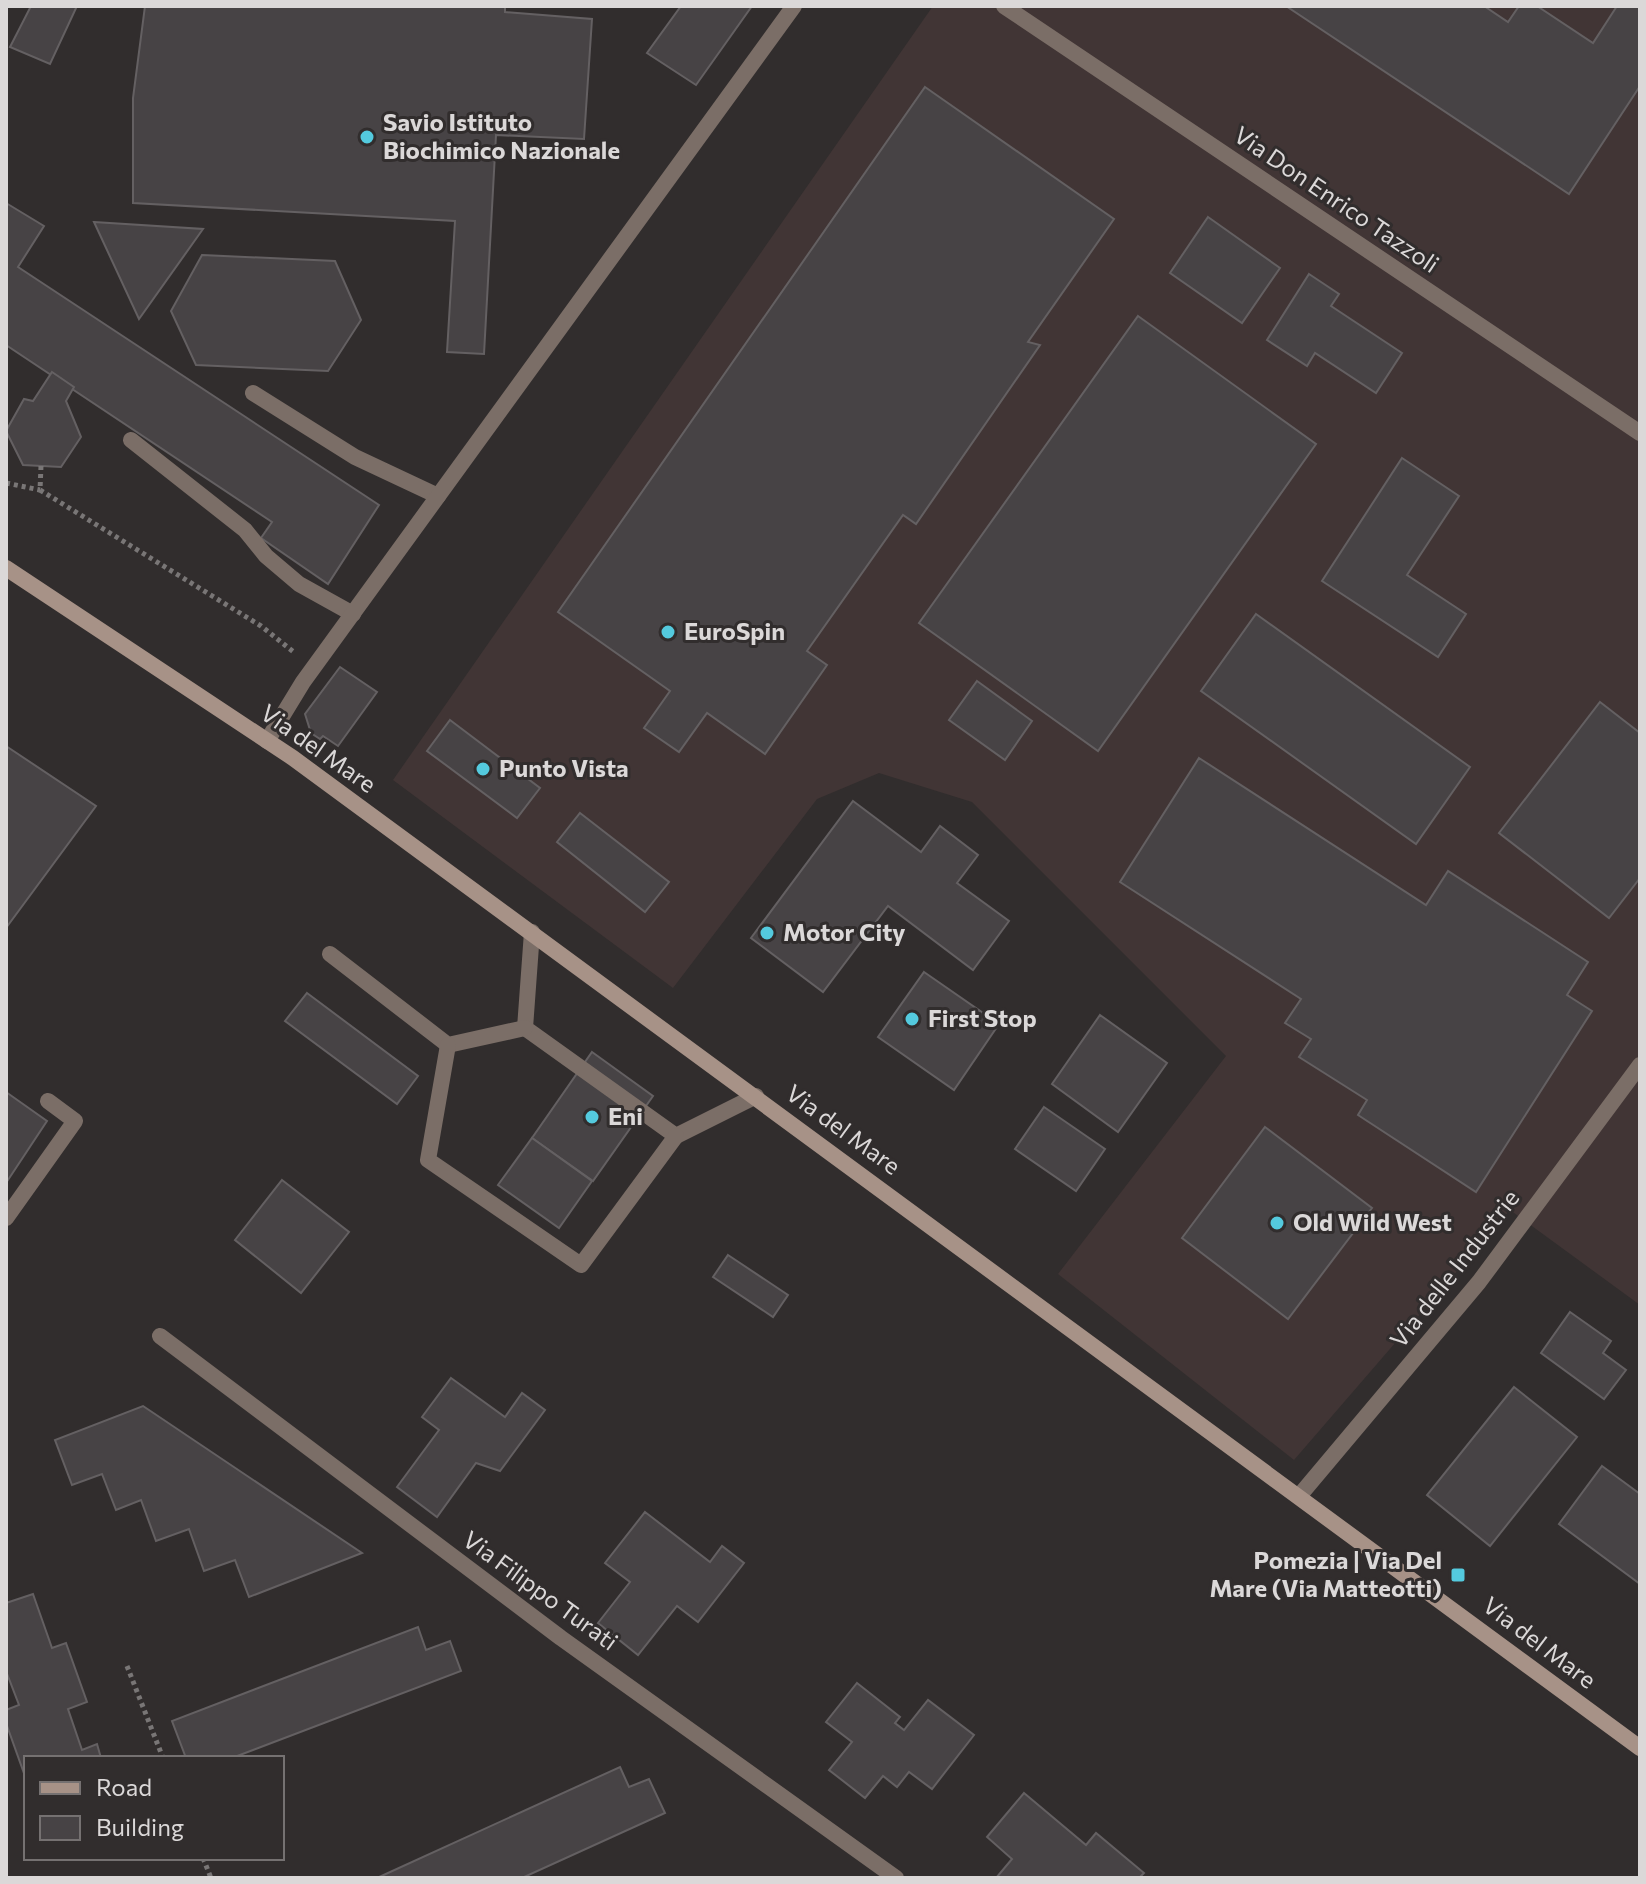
<svg xmlns="http://www.w3.org/2000/svg" width="1646" height="1884" viewBox="0 0 1646 1884" font-family="Commissioner,sans-serif">
<rect width="100%" height="100%" fill="#312d2d"/>
<!-- built -->
<path fill="#413535" d="M933,6H1640V1305L1510,1210L1294,1460L1058,1274L1226,1056L972,802L879,773L817,799L673,988L393,780Z"/>
<!-- building -->
<g fill="#474345" stroke="#646062" stroke-width="2">
<path d="M31,6H77L50,64L10,47Z"/>
<path d="M145,6H505V12L592,19L584,139L496,135L484,354L447,352L455,221L133,203V98Z"/>
<path d="M681,6H752L696,85L647,53Z"/>
<path d="M1286,6H1484L1508,22L1519,6H1537L1593,43L1617,6H1640V86L1569,194Z"/>
<path d="M925,87L1114,219L1028,342L1040,345L916,524L903,515L807,651L827,665L765,754L707,713L679,752L644,728L670,691L558,612Z"/>
<path d="M6,203L44,226L18,267L379,505L328,584L261,538L272,522L6,345Z"/>
<path d="M1208,217L1280,268L1242,323L1170,273Z"/>
<path d="M94,222L203,229L139,319Z"/>
<path d="M202,255L335,261L361,320L328,371L196,365L171,311Z"/>
<path d="M1309,274L1339,294L1331,306L1402,353L1376,393L1315,353L1307,366L1267,340Z"/>
<path d="M1138,316L1316,444L1098,751L919,623Z"/>
<path d="M52,372L74,387L66,401L81,437L61,467L23,465L6,431L24,399L33,401Z"/>
<path d="M1402,458L1459,496L1407,575L1466,614L1438,657L1322,581Z"/>
<path d="M1256,614L1470,767L1416,844L1201,691Z"/>
<path d="M340,667L377,692L338,746L323,736L320,739L311,733L305,714Z"/>
<path d="M977,681L1032,721L1005,760L949,720Z"/>
<path d="M1600,702L1640,733V878L1609,918L1499,833Z"/>
<path d="M450,720L540,788L517,818L427,751Z"/>
<path d="M6,746L96,806L6,928Z"/>
<path d="M1199,758L1426,905L1448,871L1588,962L1567,995L1592,1011L1476,1192L1358,1115L1367,1100L1299,1057L1311,1039L1285,1023L1301,999L1120,882Z"/>
<path d="M853,801L921,852L940,826L978,855L957,883L1009,921L973,970L888,906L823,992L751,938Z"/>
<path d="M580,813L669,882L645,912L557,842Z"/>
<path d="M924,972L999,1024L954,1090L878,1037Z"/>
<path d="M307,993L418,1076L397,1104L285,1021Z"/>
<path d="M1100,1015L1167,1063L1118,1132L1052,1084Z"/>
<path d="M592,1052L653,1096L593,1181L532,1138Z"/>
<path d="M6,1092L47,1121L6,1183Z"/>
<path d="M1044,1107L1105,1149L1076,1191L1015,1149Z"/>
<path d="M1265,1127L1372,1208L1288,1319L1182,1238Z"/>
<path d="M532,1138L592,1181L559,1228L498,1185Z"/>
<path d="M282,1180L349,1232L301,1293L235,1240Z"/>
<path d="M728,1255L788,1295L773,1317L713,1277Z"/>
<path d="M1570,1312L1611,1341L1603,1353L1626,1370L1604,1399L1541,1353Z"/>
<path d="M451,1378L505,1417L522,1393L545,1410L500,1471L476,1463L437,1517L397,1487L439,1430L422,1417Z"/>
<path d="M1514,1387L1577,1437L1490,1546L1427,1495Z"/>
<path d="M143,1406L362,1553L249,1597L235,1560L204,1571L189,1529L156,1541L141,1500L116,1510L102,1474L72,1485L55,1440Z"/>
<path d="M1602,1466L1640,1494V1584L1559,1524Z"/>
<path d="M645,1512L710,1562L722,1546L744,1563L698,1622L677,1606L638,1655L598,1623L630,1582L605,1563Z"/>
<path d="M33,1594L52,1648L66,1643L87,1702L68,1709L82,1750L97,1744L101,1758H26V1779L6,1723V1710L19,1705L6,1671V1603Z"/>
<path d="M418,1627L426,1650L450,1641L461,1671L232,1758H186L172,1721Z"/>
<path d="M857,1683L900,1717L895,1723L904,1730L928,1700L974,1735L932,1789L909,1772L897,1787L883,1776L865,1798L829,1770L852,1742L826,1722Z"/>
<path d="M620,1767L629,1787L649,1779L665,1813L522,1878H377Z"/>
<path d="M1024,1793L1086,1845L1096,1833L1144,1873L1139,1878H996L1012,1859L987,1837Z"/>
</g>
<g fill="none" stroke-linecap="round" stroke-linejoin="round">
<!-- path -->
<g stroke="#797676" stroke-width="5" stroke-dasharray="4 4" stroke-linecap="butt">
<path d="M41,466L40,490L261,626L295,653"/>
<path d="M6,483L40,490"/>
<path d="M127,1666L163,1758"/>
<path d="M203,1858L211,1878"/>
</g>
<!-- service -->
<g stroke="#7b6e67" stroke-width="16">
<path d="M253,393L355,457L438,496"/>
<path d="M131,440L245,530L266,556L299,584L353,614"/>
<path d="M267,741L303,682L794,6"/>
<path d="M532,932L525,1028L676,1136L756,1096"/>
<path d="M330,954L448,1045L525,1028"/>
<path d="M448,1045L428,1160L581,1265L676,1136"/>
<path d="M6,1218L75,1121L48,1101"/>
</g>
<!-- minor -->
<g stroke="#7b6e67" stroke-width="16">
<path d="M1004,6L1640,433"/>
<path d="M160,1336L561,1638L896,1878"/>
<path d="M1300,1495L1479,1282L1640,1065"/>
</g>
<!-- secondary -->
<path stroke="#a79287" stroke-width="16" d="M6,568L293,758L1640,1748"/>
</g>
<!-- markers -->
<g fill="#54cade" stroke="#312d2d" stroke-width="3">
<circle cx="367" cy="137" r="8"/>
<circle cx="668" cy="632" r="8"/>
<circle cx="483" cy="769" r="8"/>
<circle cx="767" cy="933" r="8"/>
<circle cx="912" cy="1019" r="8"/>
<circle cx="592" cy="1117" r="8"/>
<circle cx="1277" cy="1223" r="8"/>
<rect x="1450" y="1567" width="16" height="16" rx="4"/>
</g>
<g text-anchor="middle" stroke-width="6" stroke-linejoin="round" paint-order="stroke">
<!-- poi labels -->
<g font-size="24" font-weight="bold" fill="#dbd8d8" stroke="#312d2d" text-anchor="start">
<text x="383" y="131">Savio Istituto<tspan x="383" dy="28">Biochimico Nazionale</tspan></text>
<text x="684" y="640">EuroSpin</text>
<text x="499" y="777">Punto Vista</text>
<text x="783" y="941">Motor City</text>
<text x="928" y="1027">First Stop</text>
<text x="608" y="1125">Eni</text>
<text x="1293" y="1231">Old Wild West</text>
<text x="1442" y="1569" text-anchor="end">Pomezia | Via Del<tspan x="1442" dy="28">Mare (Via Matteotti)</tspan></text>
</g>
<!-- street labels -->
<g font-size="24" fill="#dbd8d8" stroke="#312d2d">
<text transform="translate(1336 200) rotate(34)" y="8">Via Don Enrico Tazzoli</text>
<text transform="translate(318 749) rotate(35)" y="8">Via del Mare</text>
<text transform="translate(843 1130) rotate(36)" y="8">Via del Mare</text>
<text transform="translate(1455 1269) rotate(-52)" y="8">Via delle Industrie</text>
<text transform="translate(540 1591) rotate(36)" y="8">Via Filippo Turati</text>
<text transform="translate(1539 1643) rotate(37)" y="8">Via del Mare</text>
</g>
</g>
<!-- border -->
<rect width="1646" height="1884" fill="none" stroke="#dbd8d8" stroke-width="16"/>
<!-- legend -->
<rect x="24" y="1756" width="260" height="104" fill="#312d2d" stroke="#757171" stroke-width="2"/>
<rect x="40" y="1782" width="40" height="12" fill="#a79287" stroke="#757171" stroke-width="2"/>
<text x="96" y="1796" font-size="24" fill="#dbd8d8">Road</text>
<rect x="40" y="1816" width="40" height="24" fill="#474345" stroke="#757171" stroke-width="2"/>
<text x="96" y="1836" font-size="24" fill="#dbd8d8">Building</text>
</svg>
